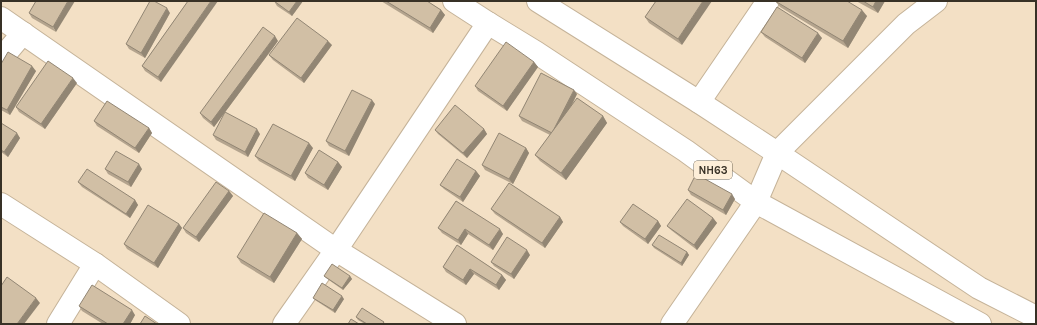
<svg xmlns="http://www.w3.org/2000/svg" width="1037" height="325" viewBox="0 0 1037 325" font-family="Karla,sans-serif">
<rect width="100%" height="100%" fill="#f3e0c5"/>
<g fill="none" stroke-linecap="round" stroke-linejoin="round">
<!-- minor casing -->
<g stroke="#c5b399" stroke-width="24">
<g id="minor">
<path d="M1,18L336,250L455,324"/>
<path d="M1,59L23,33"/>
<path d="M699,102L768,1"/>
<path d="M1,204L95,264L179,324"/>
<path d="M58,324L95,264"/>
<path d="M284,324L336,250L488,23"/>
<path d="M672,324L756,202L777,153L906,24L936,1"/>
</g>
</g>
<!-- highway casing -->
<g stroke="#c5b399" stroke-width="24">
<g id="highway">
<path d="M454,1L488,23L537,53L686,151L756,202L980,324"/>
<path d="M538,1L699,102L777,153L979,288L1036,317"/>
</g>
</g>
<!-- minor -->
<use href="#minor" stroke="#fff" stroke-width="22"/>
<!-- highway -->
<use href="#highway" stroke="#fff" stroke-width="22"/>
</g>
<!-- wall -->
<g fill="#b4a48e">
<path d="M36,1L56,32L32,18L29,13Z"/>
<path d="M188,1L161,82L145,71L142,66Z"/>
<path d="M274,1H303L292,16L277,6Z"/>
<path d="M381,1H427L441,10L445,15L433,33Z"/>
<path d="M656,1L682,45L649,23L645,17Z"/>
<path d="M775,1L867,16L848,48L780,7Z"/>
<path d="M856,1H885L878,13Z"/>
<path d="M170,13L145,58L129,49L126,44Z"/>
<path d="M761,32L822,38L805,63L765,37Z"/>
<path d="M278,41L214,127L203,118L200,113Z"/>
<path d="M332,45L304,83L273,60L269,55Z"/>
<path d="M534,62L538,67L507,111L478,91L475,86Z"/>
<path d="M1,64L36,71L10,115L1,110Z"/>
<path d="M77,83L45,129L19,112L16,107Z"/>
<path d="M577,94L573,103L603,116L607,123L566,180L540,161L535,155L550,135L522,121L519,116Z"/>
<path d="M375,104L349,156L329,146L326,141Z"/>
<path d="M94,121L149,128L152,133L139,153L97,126Z"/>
<path d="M1,123L20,138L8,157L1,152Z"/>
<path d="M484,129L487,134L467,158L438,134L435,130Z"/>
<path d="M260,134L248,157L216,140L213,135Z"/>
<path d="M313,148L295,181L259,161L255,156Z"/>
<path d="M526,148L529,153L513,184L485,170L482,165Z"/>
<path d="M338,162L342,167L328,190L308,178L305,173Z"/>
<path d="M105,169H142L131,187L108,174Z"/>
<path d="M476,171L480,176L463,202L444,189L440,185Z"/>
<path d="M78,182L135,200L138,205L130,218L82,187Z"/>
<path d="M688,190L735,199L726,215L691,195Z"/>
<path d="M229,191L233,196L199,242L186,233L183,228Z"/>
<path d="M456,201L503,234L493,250L468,234L461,245L442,233L438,228Z"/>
<path d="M491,209L560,217L563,222L545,248L495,214Z"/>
<path d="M713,218L717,223L697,250L671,230L667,226Z"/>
<path d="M658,221L661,226L648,244L623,226L620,222Z"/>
<path d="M179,224L182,228L158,268L127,249L124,244Z"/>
<path d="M297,233L302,239L274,283L241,263L237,257Z"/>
<path d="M457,245L502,275L506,280L499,290L474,274L466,285L446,272L443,267Z"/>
<path d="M652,245L687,252L689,255L682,266L654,248Z"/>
<path d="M530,255L514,279L494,266L491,262Z"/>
<path d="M324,276H350L352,279L343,290L326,278Z"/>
<path d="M313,298L344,299L335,313L315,300Z"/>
<path d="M79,306L135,315L130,324H103L82,311Z"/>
<path d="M356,317L384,322L385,324H365L358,320Z"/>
</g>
<!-- shaded-wall -->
<g fill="#928674">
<path d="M68,1H75L56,32L53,27Z"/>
<path d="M211,1H218L161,82L158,77Z"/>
<path d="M297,1H303L292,16L289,12Z"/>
<path d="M703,1H712L682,45L678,39Z"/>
<path d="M876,1H885L878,13L873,7Z"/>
<path d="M167,8L170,13L145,58L141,53Z"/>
<path d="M441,10L445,15L433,33L430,28Z"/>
<path d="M862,10L867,16L848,48L843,41Z"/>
<path d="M818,33L822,38L805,63L802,58Z"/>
<path d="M275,36L278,41L214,127L211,122Z"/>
<path d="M328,41L332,45L304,83L301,78Z"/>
<path d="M534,62L538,67L507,111L503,106Z"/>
<path d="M32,66L36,71L10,115L7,110Z"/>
<path d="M73,78L77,83L45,129L41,124Z"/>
<path d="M574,90L577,94L555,138L552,133Z"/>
<path d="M372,100L375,104L349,156L345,151Z"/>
<path d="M603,116L607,123L566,180L561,173Z"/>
<path d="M149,128L152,133L139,153L135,148Z"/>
<path d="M257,129L260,134L248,157L245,152Z"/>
<path d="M484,129L487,134L467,158L463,153Z"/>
<path d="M17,133L20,138L8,157L4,152Z"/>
<path d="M309,143L313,148L295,181L291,176Z"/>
<path d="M526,148L529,153L513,184L509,179Z"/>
<path d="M338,162L342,167L328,190L324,185Z"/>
<path d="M139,164L142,169L131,187L128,182Z"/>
<path d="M476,171L480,176L463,202L460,197Z"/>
<path d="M229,191L233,196L199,242L196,237Z"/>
<path d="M732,194L735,199L726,215L723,210Z"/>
<path d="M135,200L138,205L130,218L126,214Z"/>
<path d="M560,217L563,222L545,248L542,243Z"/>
<path d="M713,218L717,223L697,250L694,245Z"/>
<path d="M658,221L661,226L648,244L645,239Z"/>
<path d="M179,224L182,228L158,268L154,263Z"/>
<path d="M465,229L468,234L461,245L458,240Z"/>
<path d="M500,229L503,234L493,250L489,245Z"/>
<path d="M297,233L302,239L274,283L270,277Z"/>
<path d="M527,250L530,255L514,279L511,274Z"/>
<path d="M687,252L689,255L682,266L681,263Z"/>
<path d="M470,269L474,274L466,285L463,280Z"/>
<path d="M502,275L506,280L499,290L496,285Z"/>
<path d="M350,276L352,279L343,290L342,288Z"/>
<path d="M342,296L344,299L335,313L333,310Z"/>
<path d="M36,298L40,303L24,324H17Z"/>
<path d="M132,310L135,315L130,324H123Z"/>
</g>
<!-- building -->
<g fill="#d1bfa5" stroke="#928674">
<path d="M36,1H68L53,27L29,13Z"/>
<path d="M150,1H154L167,8L141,53L126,44Z"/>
<path d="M188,1H211L158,77L142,66Z"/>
<path d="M274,1H297L289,12Z"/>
<path d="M386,1H427L441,10L430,28Z"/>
<path d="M656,1H703L678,39L645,17Z"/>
<path d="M775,1H847L862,10L843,41Z"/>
<path d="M863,1H876L873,7Z"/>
<path d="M777,7L818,33L802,58L761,32Z"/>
<path d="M297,18L328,41L301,78L269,55Z"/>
<path d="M263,27L275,36L211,122L200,113Z"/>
<path d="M506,42L534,62L503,106L475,86Z"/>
<path d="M8,52L32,66L7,110L1,107V64Z"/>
<path d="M48,61L73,78L41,124L16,107Z"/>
<path d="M541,73L574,90L552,133L519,116Z"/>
<path d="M352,90L372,100L345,151L326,141Z"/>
<path d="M577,98L603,116L561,173L535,155Z"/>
<path d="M107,101L149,128L135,148L94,121Z"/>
<path d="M455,105L484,129L463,153L435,130Z"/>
<path d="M225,112L257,129L245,152L213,135Z"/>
<path d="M1,123L17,133L4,152L1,150Z"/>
<path d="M273,124L309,143L291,176L255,156Z"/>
<path d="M499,133L526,148L509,179L482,165Z"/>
<path d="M319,150L338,162L324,185L305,173Z"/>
<path d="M116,151L139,164L128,182L105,169Z"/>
<path d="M457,159L476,171L460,197L440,185Z"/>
<path d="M87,169L135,200L126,214L78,182Z"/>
<path d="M696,174L732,194L723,210L688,190Z"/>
<path d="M216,182L229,191L196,237L183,228Z"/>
<path d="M509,183L560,217L542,243L491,209Z"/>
<path d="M687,199L713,218L694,245L667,226Z"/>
<path d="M456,201L500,229L489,245L465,229L458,240L438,228Z"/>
<path d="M633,204L658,221L645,239L620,222Z"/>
<path d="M148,205L179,224L154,263L124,244Z"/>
<path d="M264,213L297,233L270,277L237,257Z"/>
<path d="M659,235L687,252L681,263L652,245Z"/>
<path d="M507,237L527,250L511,274L491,262Z"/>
<path d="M457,245L502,275L496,285L470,269L463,280L443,267Z"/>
<path d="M332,264L350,276L342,288L324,276Z"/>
<path d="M7,277L36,298L17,324H3L1,323V286Z"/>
<path d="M322,283L342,296L333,310L313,298Z"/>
<path d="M92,285L132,310L123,324H108L79,306Z"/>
<path d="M362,308L384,322L382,324H367L356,317Z"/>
<path d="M145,316L157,324H140Z"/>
<path d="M351,319L359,324H348Z"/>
</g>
<g text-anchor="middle" stroke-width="3" stroke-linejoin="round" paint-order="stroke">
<!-- shield labels -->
<rect fill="#fdeed8" stroke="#736a5b" stroke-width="1" x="694" y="161" width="38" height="18" rx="3"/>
<g font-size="11" font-weight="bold" fill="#383126">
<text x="713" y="174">NH63</text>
</g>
</g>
<!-- border -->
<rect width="1037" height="325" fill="none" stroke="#383126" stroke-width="4"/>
</svg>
